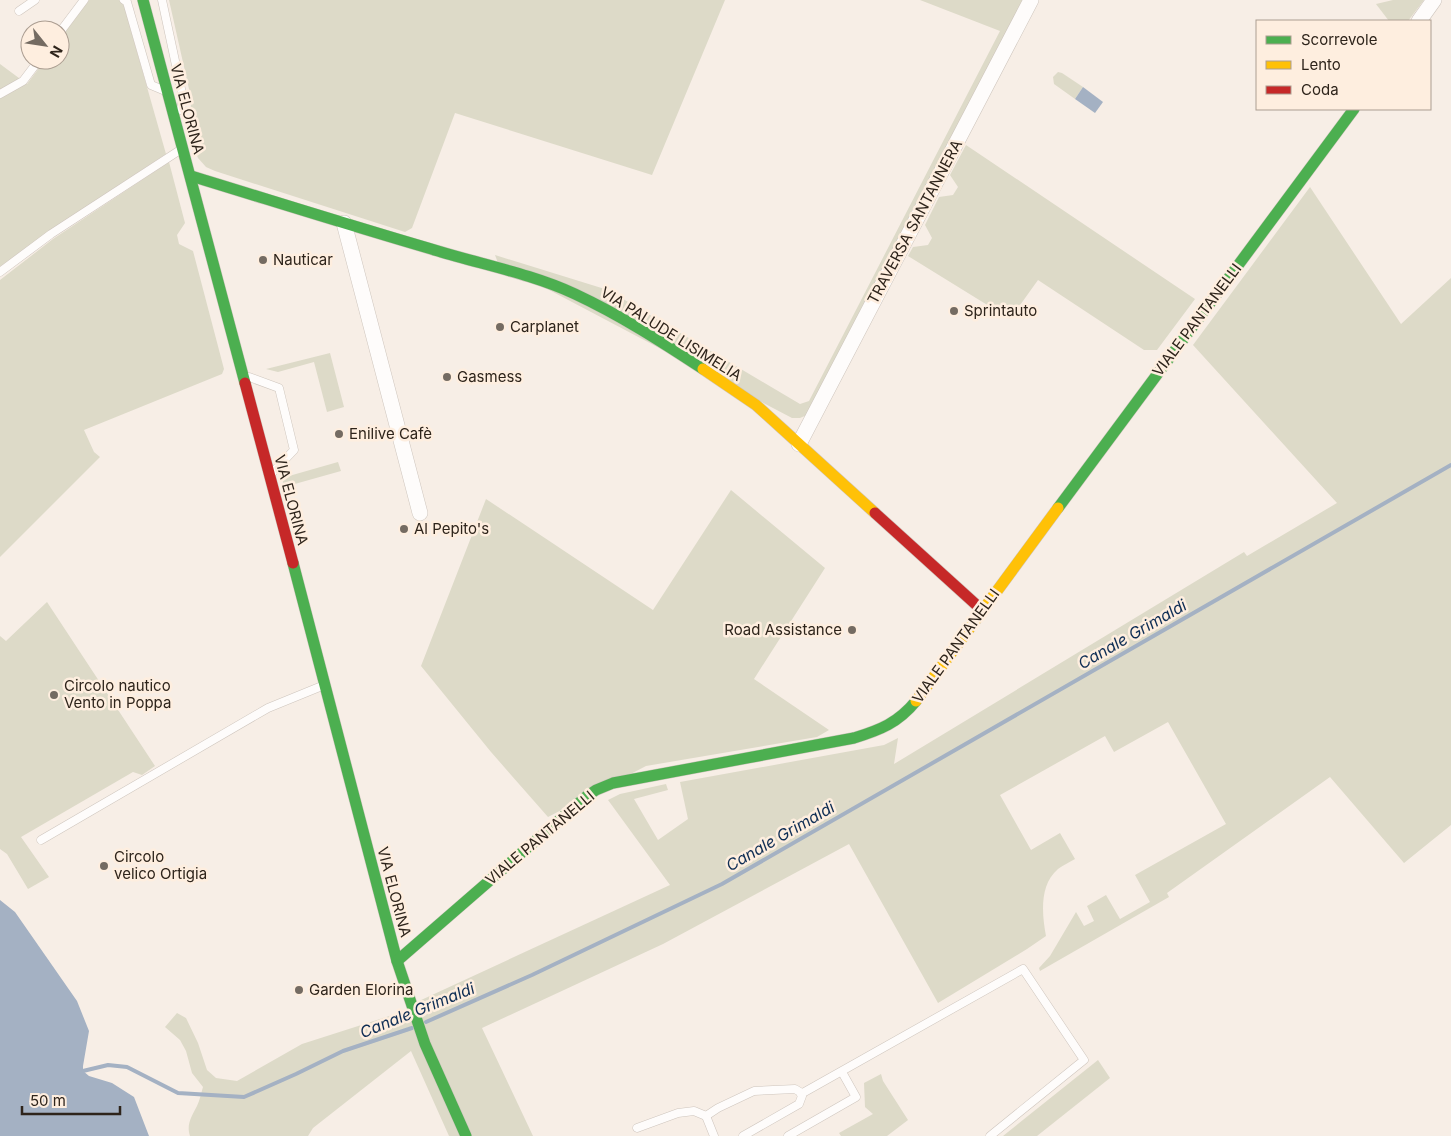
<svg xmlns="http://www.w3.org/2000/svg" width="1451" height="1136" viewBox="0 0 1451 1136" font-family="Inter,sans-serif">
<rect width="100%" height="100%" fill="#f7eee6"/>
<!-- green -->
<g fill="#dddac8">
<path d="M89,0H119L124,6L166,154L49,231L0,267V64L27,84L45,60H60V39Z"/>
<path d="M169,0H725L652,175L455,113L412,228L405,232L215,171L206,167L198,158L190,137L191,98Z"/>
<path d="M920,0H1024L807,415L800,418H792L498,263L495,255L608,290L800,404L809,401L1000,31Z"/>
<path d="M1393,0H1424L1408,21H1389L1376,4Z"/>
<path d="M1058,72L1062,73L1083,87L1075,99L1054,84L1053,77Z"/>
<path d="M966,145L1195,299L1157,350H1144L1038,280L1010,319L908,256L913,247L928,245L932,238L925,225L939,197L953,195L958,187L950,175Z"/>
<path d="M169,162L185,223L177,235L179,244L193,251L224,369L222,374L84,430L94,452L100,457L0,557V280L53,239Z"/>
<path d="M1310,187L1401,324L1451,278V825L1404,863L1330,777L1167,893L1169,897L1040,971L1039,968L1050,956L1076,912L1084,926L1094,921L1087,906L1106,895L1120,919L1150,902L1135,875L1226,824L1168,722L1114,752L1105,736L1000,795L1031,850L1060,833L1075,859C1070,862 1063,865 1058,869C1039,885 1042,915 1046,936L1027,949L938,1003L849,844L663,944L482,1028L533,1136H449L411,1051L313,1128L308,1136H190C186,1124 192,1116 197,1106C200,1100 201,1093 203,1087L192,1073L186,1051L180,1040L165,1027L177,1013L186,1018L198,1043L207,1070L216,1078L237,1081L302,1044L405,1011L419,1001L670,885L608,800L620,794L666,784L668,790L634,799L658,840L688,819L680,782L884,745L898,738L894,764L1244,552L1247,556L1337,503L1193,345Z"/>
<path d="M330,353L344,407L327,412L314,362L278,372L266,369Z"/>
<path d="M338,462L341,471L284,487L282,478Z"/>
<path d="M731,490L825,568L754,679L829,730L817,737L646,766L548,817L491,752L421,666L486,499L653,610Z"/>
<path d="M47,602L155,766L142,775L133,772L21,837L49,877L28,889L7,854L0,849V636L6,641Z"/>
<path d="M1098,1060L1110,1078L1037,1136H1003Z"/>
<path d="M881,1074L883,1081L908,1120L887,1136H841L839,1133L873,1114L865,1107L864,1083Z"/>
</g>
<!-- water -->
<g fill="#a4b1c3">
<path d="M1083,87L1103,102L1095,113L1075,99Z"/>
<path d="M0,900L15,912L77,1001L89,1031L83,1066V1071L89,1076L112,1083L134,1097L149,1136H0Z"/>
</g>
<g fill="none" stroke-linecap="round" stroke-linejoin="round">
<!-- stream -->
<g stroke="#a4b1c3" stroke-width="4">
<path d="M426,1022L532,975L722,884L1451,465"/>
<path d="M83,1071L108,1065L127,1067L178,1093L244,1097L296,1074L343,1051L412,1028"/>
</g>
<!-- lane casing -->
<g stroke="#cec5bd" stroke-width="9">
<g id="lane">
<path d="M124,0L127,2L151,85L163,90"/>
<path d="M162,0L183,98L181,110"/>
<path d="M19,11L35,0"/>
<path d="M60,32L84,0"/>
<path d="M0,94L23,81L39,60"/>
<path d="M0,272L51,234L180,150"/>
<path d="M249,377L279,388L294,450L272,473"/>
<path d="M41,840L268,708L322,686"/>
<path d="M801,1094L1023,969L1084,1060L990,1136"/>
<path d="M706,1116L718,1108L754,1091L795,1089L800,1092L802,1096L799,1104L743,1136"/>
<path d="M637,1128L678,1113L694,1111L706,1116L714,1136"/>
<path d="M788,1136L856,1097L842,1072"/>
</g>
</g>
<!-- street casing -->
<g stroke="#cec5bd" stroke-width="16">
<g id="street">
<path d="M1419,21L1434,0"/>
<path d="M344,223L420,513"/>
<path d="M799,444L1031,0"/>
</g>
</g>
<!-- fast casing -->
<g stroke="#cec5bd" stroke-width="12">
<g id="fast">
<path d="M143,0L245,383"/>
<path d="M191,176C273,201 355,227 438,251C484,265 532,274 575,294C620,315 662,342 703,369"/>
<path d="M1058,508L1354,109"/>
<path d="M293,563L397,961L425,1044L466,1136"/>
<path d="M397,961L587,796L596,790L613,783L854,738C880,730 898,723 916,701"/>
</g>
</g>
<!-- slow casing -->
<g stroke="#cec5bd" stroke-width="12">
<g id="slow">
<path d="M703,369L756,405L875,513"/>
<path d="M916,701L1058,508"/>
</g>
</g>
<!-- jam casing -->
<g stroke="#cec5bd" stroke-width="12">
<g id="jam">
<path d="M245,383L293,563"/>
<path d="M875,513L982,610"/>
</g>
</g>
<!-- lane -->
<use href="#lane" stroke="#fefcfb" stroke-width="8"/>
<!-- street -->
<use href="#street" stroke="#fefcfb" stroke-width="15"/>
<!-- fast -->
<use href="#fast" stroke="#4caf50" stroke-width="11"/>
<!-- slow -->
<use href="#slow" stroke="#ffc107" stroke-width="11"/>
<!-- jam -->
<use href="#jam" stroke="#c62828" stroke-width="11"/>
</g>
<!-- markers -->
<g fill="#746b62" stroke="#feeedf" stroke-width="2">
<circle cx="263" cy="260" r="5"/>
<circle cx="954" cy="311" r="5"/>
<circle cx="500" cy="327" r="5"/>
<circle cx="447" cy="377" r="5"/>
<circle cx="339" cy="434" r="5"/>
<circle cx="404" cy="529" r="5"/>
<circle cx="852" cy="630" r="5"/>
<circle cx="54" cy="695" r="5"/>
<circle cx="104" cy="866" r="5"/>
<circle cx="299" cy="990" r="5"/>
</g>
<g text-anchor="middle" stroke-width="5" stroke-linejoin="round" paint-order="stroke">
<!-- street labels -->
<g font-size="15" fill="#2e241b" stroke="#feeedf">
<text transform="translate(187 109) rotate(75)" y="5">VIA ELORINA</text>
<text transform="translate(915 222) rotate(-62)" y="5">TRAVERSA SANTANNERA</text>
<text transform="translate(1197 320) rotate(-53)" y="5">VIALE PANTANELLI</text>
<text transform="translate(671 334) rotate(32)" y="5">VIA PALUDE LISIMELIA</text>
<text transform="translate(291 500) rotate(75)" y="5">VIA ELORINA</text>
<text transform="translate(956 646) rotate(-54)" y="5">VIALE PANTANELLI</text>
<text transform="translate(540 838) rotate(-40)" y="5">VIALE PANTANELLI</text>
<text transform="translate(394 892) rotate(75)" y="5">VIA ELORINA</text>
</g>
<!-- poi labels -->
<g font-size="15" fill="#2e241b" stroke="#feeedf" text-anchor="start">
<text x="273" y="265">Nauticar</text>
<text x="964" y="316">Sprintauto</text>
<text x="510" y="332">Carplanet</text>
<text x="457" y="382">Gasmess</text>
<text x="349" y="439">Enilive Cafè</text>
<text x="414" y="534">Al Pepito's</text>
<text x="842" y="635" text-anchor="end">Road Assistance</text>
<text x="64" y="691">Circolo nautico<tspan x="64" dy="17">Vento in Poppa</tspan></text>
<text x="114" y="862">Circolo<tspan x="114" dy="17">velico Ortigia</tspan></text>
<text x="309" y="995">Garden Elorina</text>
</g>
<!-- water labels -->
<g font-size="16" font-style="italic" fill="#0e2d54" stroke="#feeedf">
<text transform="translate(1132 634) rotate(-30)" y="6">Canale Grimaldi</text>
<text transform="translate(780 836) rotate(-30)" y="6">Canale Grimaldi</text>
<text transform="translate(417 1010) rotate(-22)" y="6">Canale Grimaldi</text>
</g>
</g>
<!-- legend -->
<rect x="1256" y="20" width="175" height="90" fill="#feeedf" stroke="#ab9d91"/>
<rect x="1266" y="36" width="25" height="8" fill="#4caf50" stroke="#ab9d91"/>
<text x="1301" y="45" font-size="15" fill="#2e241b">Scorrevole</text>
<rect x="1266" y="61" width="25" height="8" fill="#ffc107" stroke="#ab9d91"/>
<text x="1301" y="70" font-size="15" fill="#2e241b">Lento</text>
<rect x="1266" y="86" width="25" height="8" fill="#c62828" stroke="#ab9d91"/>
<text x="1301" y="95" font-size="15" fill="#2e241b">Coda</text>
<!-- north arrow -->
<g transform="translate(45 45) rotate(120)"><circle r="24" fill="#feeedf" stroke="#ab9d91"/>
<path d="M0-4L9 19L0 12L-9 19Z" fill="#746b62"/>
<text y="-8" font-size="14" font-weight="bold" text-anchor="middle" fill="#2e241b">N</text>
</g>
<!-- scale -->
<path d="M22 1106v8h98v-8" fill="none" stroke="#2e241b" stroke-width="2.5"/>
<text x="30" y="1106" font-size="15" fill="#2e241b" stroke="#feeedf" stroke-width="4" paint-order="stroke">50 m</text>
</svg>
